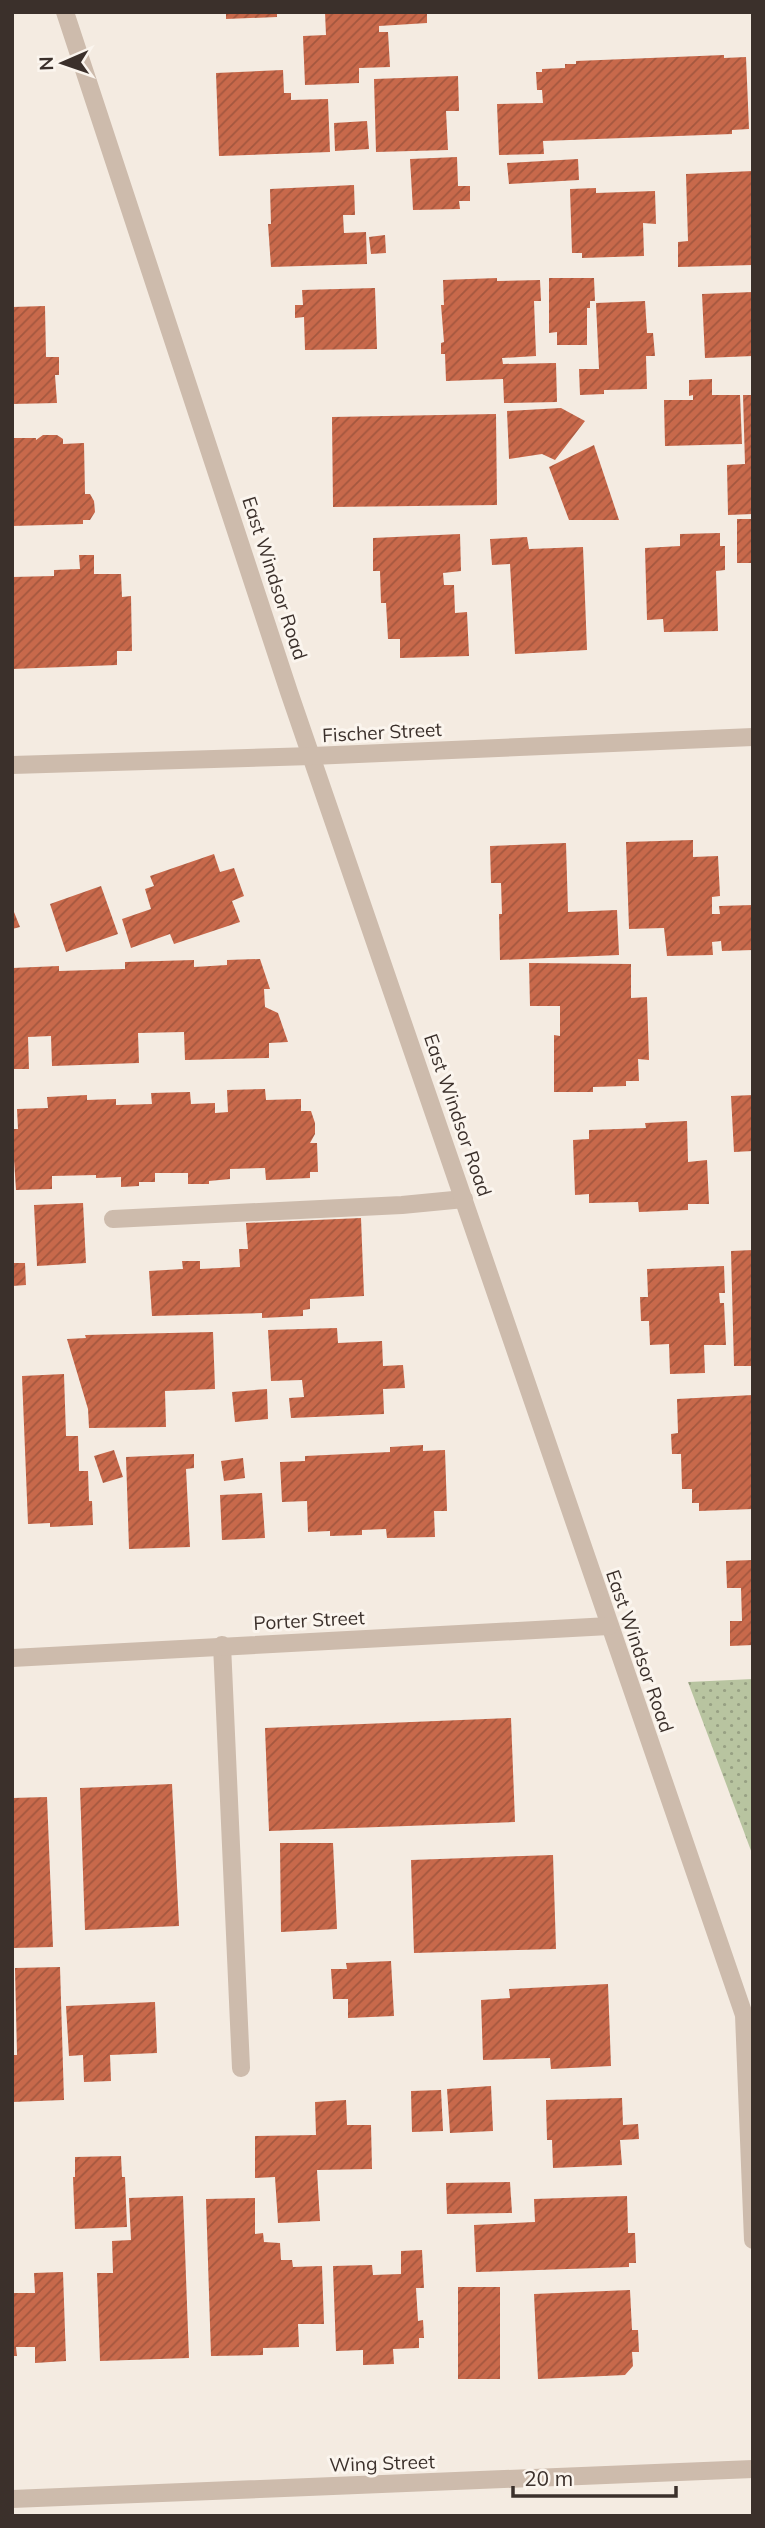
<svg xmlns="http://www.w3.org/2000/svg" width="765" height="2528" viewBox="0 0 765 2528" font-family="Mulish,sans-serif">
<defs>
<pattern id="green-dots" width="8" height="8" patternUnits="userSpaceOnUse" patternTransform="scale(1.75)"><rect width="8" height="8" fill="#b8c4a0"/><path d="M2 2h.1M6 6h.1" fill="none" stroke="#97a083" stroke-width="1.8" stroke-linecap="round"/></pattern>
<pattern id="building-hatch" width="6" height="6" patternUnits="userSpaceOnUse" patternTransform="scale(1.75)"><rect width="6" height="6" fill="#c8694b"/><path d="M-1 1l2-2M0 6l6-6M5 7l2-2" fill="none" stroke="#a4573f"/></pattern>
</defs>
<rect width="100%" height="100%" fill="#f4ebe1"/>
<!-- green -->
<path fill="url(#green-dots)" d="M753,1679V1856L688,1682Z"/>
<!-- building -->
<g fill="url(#building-hatch)">
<path d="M226,12H277V17L226,19Z"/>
<path d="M325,12H427V23L379,26V32H388L390,67L359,68V83L305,85L303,36L326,35Z"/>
<path d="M724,55V58L746,57L749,129L732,130V134L543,141L544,154L499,155L497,104L543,103L542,90H537L536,72H542V69L565,68V64H576V61Z"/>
<path d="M283,70L284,93H291V100L328,99L330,152L219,156L216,73Z"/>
<path d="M458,76L459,111H446L448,150L376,152L374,79Z"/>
<path d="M367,121L369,149L335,151L334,123Z"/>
<path d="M457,157L458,186H470V201H459L460,209L413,210L410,159Z"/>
<path d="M578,159L579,180L509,184L507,163Z"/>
<path d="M753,171V265L678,267V242L688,241L686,174Z"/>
<path d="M354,185L355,215H343L344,233L366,232L367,264L271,267L268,224H271L270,189Z"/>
<path d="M596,188V193L655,191L656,224L643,223L644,256L582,258V253H572L570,189Z"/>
<path d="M385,235L386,253L371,254L369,237Z"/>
<path d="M497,278V281L540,280L541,301H534L536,356L502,358L503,364L556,363L557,402L504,403L503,379L446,381L445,354H441V343L444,342L441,305H444L443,280Z"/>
<path d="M549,278H594L595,301H590V308H587V345H557V332L549,333Z"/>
<path d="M375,288L377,349L305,350L304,317L295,318V305H303L302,290Z"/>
<path d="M753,292V356L705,358L702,294Z"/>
<path d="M645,301L647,333H653L655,356H646L647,389L604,390V394L580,395L579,369H599L596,303Z"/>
<path d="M45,306L46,357H59V375H55L57,403L12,404V307Z"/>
<path d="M712,379V395H740L742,444L665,446L664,400H693V395L689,396V380Z"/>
<path d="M743,395H753V514L728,515L727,465L745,464Z"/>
<path d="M561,408L585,421L555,460L542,454L509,459L507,411Z"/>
<path d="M496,414L497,505L333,507L332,417Z"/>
<path d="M43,435H57L63,439V444L84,443L85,494H90L94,501L95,512L90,520H83V524L12,526V438H36V440Z"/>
<path d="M594,445L619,520H569L549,467Z"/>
<rect x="737" y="519" width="16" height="44"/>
<path d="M720,533V546H725V570L716,571L718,631L664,632L663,619L647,620L645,548L680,546V534Z"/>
<path d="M460,534L461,571L443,573L444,585H454L455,613L467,612L469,656L400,658V639H388L386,603H381L380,571H373V538Z"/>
<path d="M527,537L529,549L583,547L587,650L515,654L510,564L492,565L490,539Z"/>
<path d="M79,555H94V574H121L122,597L131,596L132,651H117V665L12,669V577L54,576V570L80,569Z"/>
<path d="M693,840V857L718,856L720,896L712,897V914H720L719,906L753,905V950L722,951L721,941L712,942L713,955L667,956L664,928L629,929L626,842Z"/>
<path d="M566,843L568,912L617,910L619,955L500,960L499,914H502L501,883H491L490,846Z"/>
<path d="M214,854L220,872L234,868L244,896L232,901L240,922L174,944L170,934L131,948L122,919L151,909L145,889L154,886L150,876Z"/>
<path d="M101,886L118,934L66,952L50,904Z"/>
<path d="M12,907L20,927L12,929Z"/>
<path d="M260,959L270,989H264L265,1007L278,1013L288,1042L269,1043V1058L185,1060L184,1032L138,1033L139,1063L52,1066L51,1036L28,1037L29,1069H12V968L59,966V971L125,969V962L194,960V967L227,965V960Z"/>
<path d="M529,963L631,964V998L647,997L649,1060L638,1059L639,1081H626V1086L593,1087V1092H554V1035L560,1036V1006H530Z"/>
<path d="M265,1089L266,1100L301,1099V1111H311L315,1123V1134L310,1143H317L318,1172H310V1178L266,1180L265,1168L230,1169V1179L209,1181V1184H188V1173H155V1182H139V1186L121,1187V1177L96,1178V1175L52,1176V1189L16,1190L12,1129H18L17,1109L48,1108L47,1097L87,1095V1100L116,1099V1105L152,1104L151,1093L190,1092L191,1104L215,1103V1113L228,1112L227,1090Z"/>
<path d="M753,1095V1151L734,1152L731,1096Z"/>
<path d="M687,1121L688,1162L707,1160L709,1204H688V1210L639,1212L638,1202L589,1203V1194L575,1195L573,1140L589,1139V1130L646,1128L645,1123Z"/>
<path d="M83,1203L86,1263L37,1266L34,1205Z"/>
<path d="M361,1218L364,1296L310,1299V1309L303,1310V1316L262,1318V1313L152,1316L149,1271L183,1269L182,1261H200V1269L240,1267L239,1249H248L246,1223Z"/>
<path d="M753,1250V1366H734L731,1251Z"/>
<path d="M12,1263H25L26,1285L12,1286Z"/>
<path d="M724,1266L725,1293H719L720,1303H724L726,1345H704L705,1373L670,1374L669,1344L650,1345L649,1321H641L640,1297H648L647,1269Z"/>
<path d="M337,1328L338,1343L382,1341L383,1366L403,1365L405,1388L383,1389L384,1414L291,1418L289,1398L304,1397L302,1380L271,1381L268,1330Z"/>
<path d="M213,1332L215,1389L165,1391L166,1427L89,1428L88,1409L67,1339L86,1338L85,1335Z"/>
<path d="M64,1374L66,1436H78L79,1471H88L89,1501H92L93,1525L50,1527V1523L28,1524L22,1376Z"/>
<path d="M267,1389L268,1419L235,1422L232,1392Z"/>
<path d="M753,1395V1509L699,1511V1503H692V1489H682L681,1454H672L671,1434L678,1433L677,1399Z"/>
<path d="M423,1445V1451L445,1450L447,1511H434L435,1537L387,1538L386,1529L362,1530V1535L330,1536V1531L308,1532L307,1501L282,1502L280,1462L305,1461V1456L390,1452V1447Z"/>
<path d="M114,1450L123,1477L103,1483L94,1456Z"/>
<path d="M194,1454V1468L186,1469L190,1547L129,1549L126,1457Z"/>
<path d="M243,1458L245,1478L224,1481L221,1461Z"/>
<path d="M262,1493L265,1538L222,1540L220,1495Z"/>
<path d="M753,1560V1645L730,1646V1621H742L741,1588H727L726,1561Z"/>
<path d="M511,1718L515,1822L269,1831L265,1728Z"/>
<path d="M172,1784L179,1926L85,1930L80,1788Z"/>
<path d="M47,1797L53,1947L12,1948V1798Z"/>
<path d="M280,1843H333L337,1929L281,1932Z"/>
<path d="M553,1855L556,1949L414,1953L411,1860Z"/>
<path d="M391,1961L394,2016L348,2018V1999H333L331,1969H347L346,1963Z"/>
<path d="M60,1967L64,2100L12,2102V2055H17L15,1968Z"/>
<path d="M608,1984L611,2066L551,2069L550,2058L483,2060L481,2000L510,1998L509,1989Z"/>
<path d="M155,2002L157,2053L110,2055L111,2081L84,2082L83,2055L69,2056L66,2006Z"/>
<path d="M491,2086L493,2131L450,2133L447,2089Z"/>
<path d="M441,2090L443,2131L412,2132L411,2091Z"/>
<path d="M622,2098L623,2125L638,2124L639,2139L620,2140L622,2165L553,2168L552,2140H547L546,2100Z"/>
<path d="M346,2100L347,2125H371L372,2169L317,2170L320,2221L278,2223L275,2177L255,2178V2136L316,2135L315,2102Z"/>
<path d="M121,2156L122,2177H125L127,2227L75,2229L73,2177H75V2157Z"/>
<path d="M510,2182L512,2213L447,2214L446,2183Z"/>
<path d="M183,2196L189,2358L100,2361L97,2273H113L112,2241L131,2240L129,2198Z"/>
<path d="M627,2196L628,2233H635L636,2263H629V2267L476,2272L474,2225L535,2222L534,2199Z"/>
<path d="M255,2198V2234L263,2233L264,2242L280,2243L281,2260H292L293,2267L322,2266L324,2324H298L299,2347L263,2348V2355L211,2356L206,2199Z"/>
<path d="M422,2250L424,2288H416L418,2321L423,2320L424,2338H419V2348L393,2349L394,2364L363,2365V2350L336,2351L333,2266L372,2265L373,2275L401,2274V2251Z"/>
<path d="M63,2272L66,2361L35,2363V2347H16L17,2356H12V2293H35L34,2273Z"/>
<rect x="458" y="2287" width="42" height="92"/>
<path d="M630,2290L632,2330H638L639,2352H632L633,2366L625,2375L538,2379L534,2294Z"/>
</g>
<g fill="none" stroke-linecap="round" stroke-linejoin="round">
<!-- lane -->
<g stroke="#cdbbac" stroke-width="18">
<path d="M113,1219L402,1205L464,1199"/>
<path d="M222,1645L241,2068"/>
</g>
<!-- street -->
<g stroke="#cdbbac" stroke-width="18">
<path d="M65,12L289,692L744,2015L753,2240"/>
<path d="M12,765L312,756L753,737"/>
<path d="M12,1658L609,1626"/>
<path d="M12,2499L753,2469"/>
</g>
</g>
<g text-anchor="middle" stroke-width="6" stroke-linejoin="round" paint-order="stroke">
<!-- street labels -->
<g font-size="19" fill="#3b302b" stroke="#fbf5ee">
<text transform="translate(275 578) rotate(72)" y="7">East Windsor Road</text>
<text transform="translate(382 732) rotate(-3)" y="7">Fischer Street</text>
<text transform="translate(458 1115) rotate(71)" y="7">East Windsor Road</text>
<text transform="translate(309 1620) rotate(-3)" y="7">Porter Street</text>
<text transform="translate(640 1651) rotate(71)" y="7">East Windsor Road</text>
<text transform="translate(382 2463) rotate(-2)" y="7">Wing Street</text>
</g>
</g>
<!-- border -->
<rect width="765" height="2528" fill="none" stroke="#3b302b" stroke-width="28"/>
<!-- north arrow -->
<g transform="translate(63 63) rotate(268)" stroke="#fbf5ee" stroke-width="5" paint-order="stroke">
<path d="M0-5L12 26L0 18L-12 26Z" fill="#3b302b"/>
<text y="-10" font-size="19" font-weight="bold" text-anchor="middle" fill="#3b302b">N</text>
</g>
<!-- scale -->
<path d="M513 2486v10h163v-10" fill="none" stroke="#3b302b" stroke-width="3.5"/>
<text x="524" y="2486" font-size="21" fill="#3b302b" stroke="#fbf5ee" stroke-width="5" paint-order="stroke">20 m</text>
</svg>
